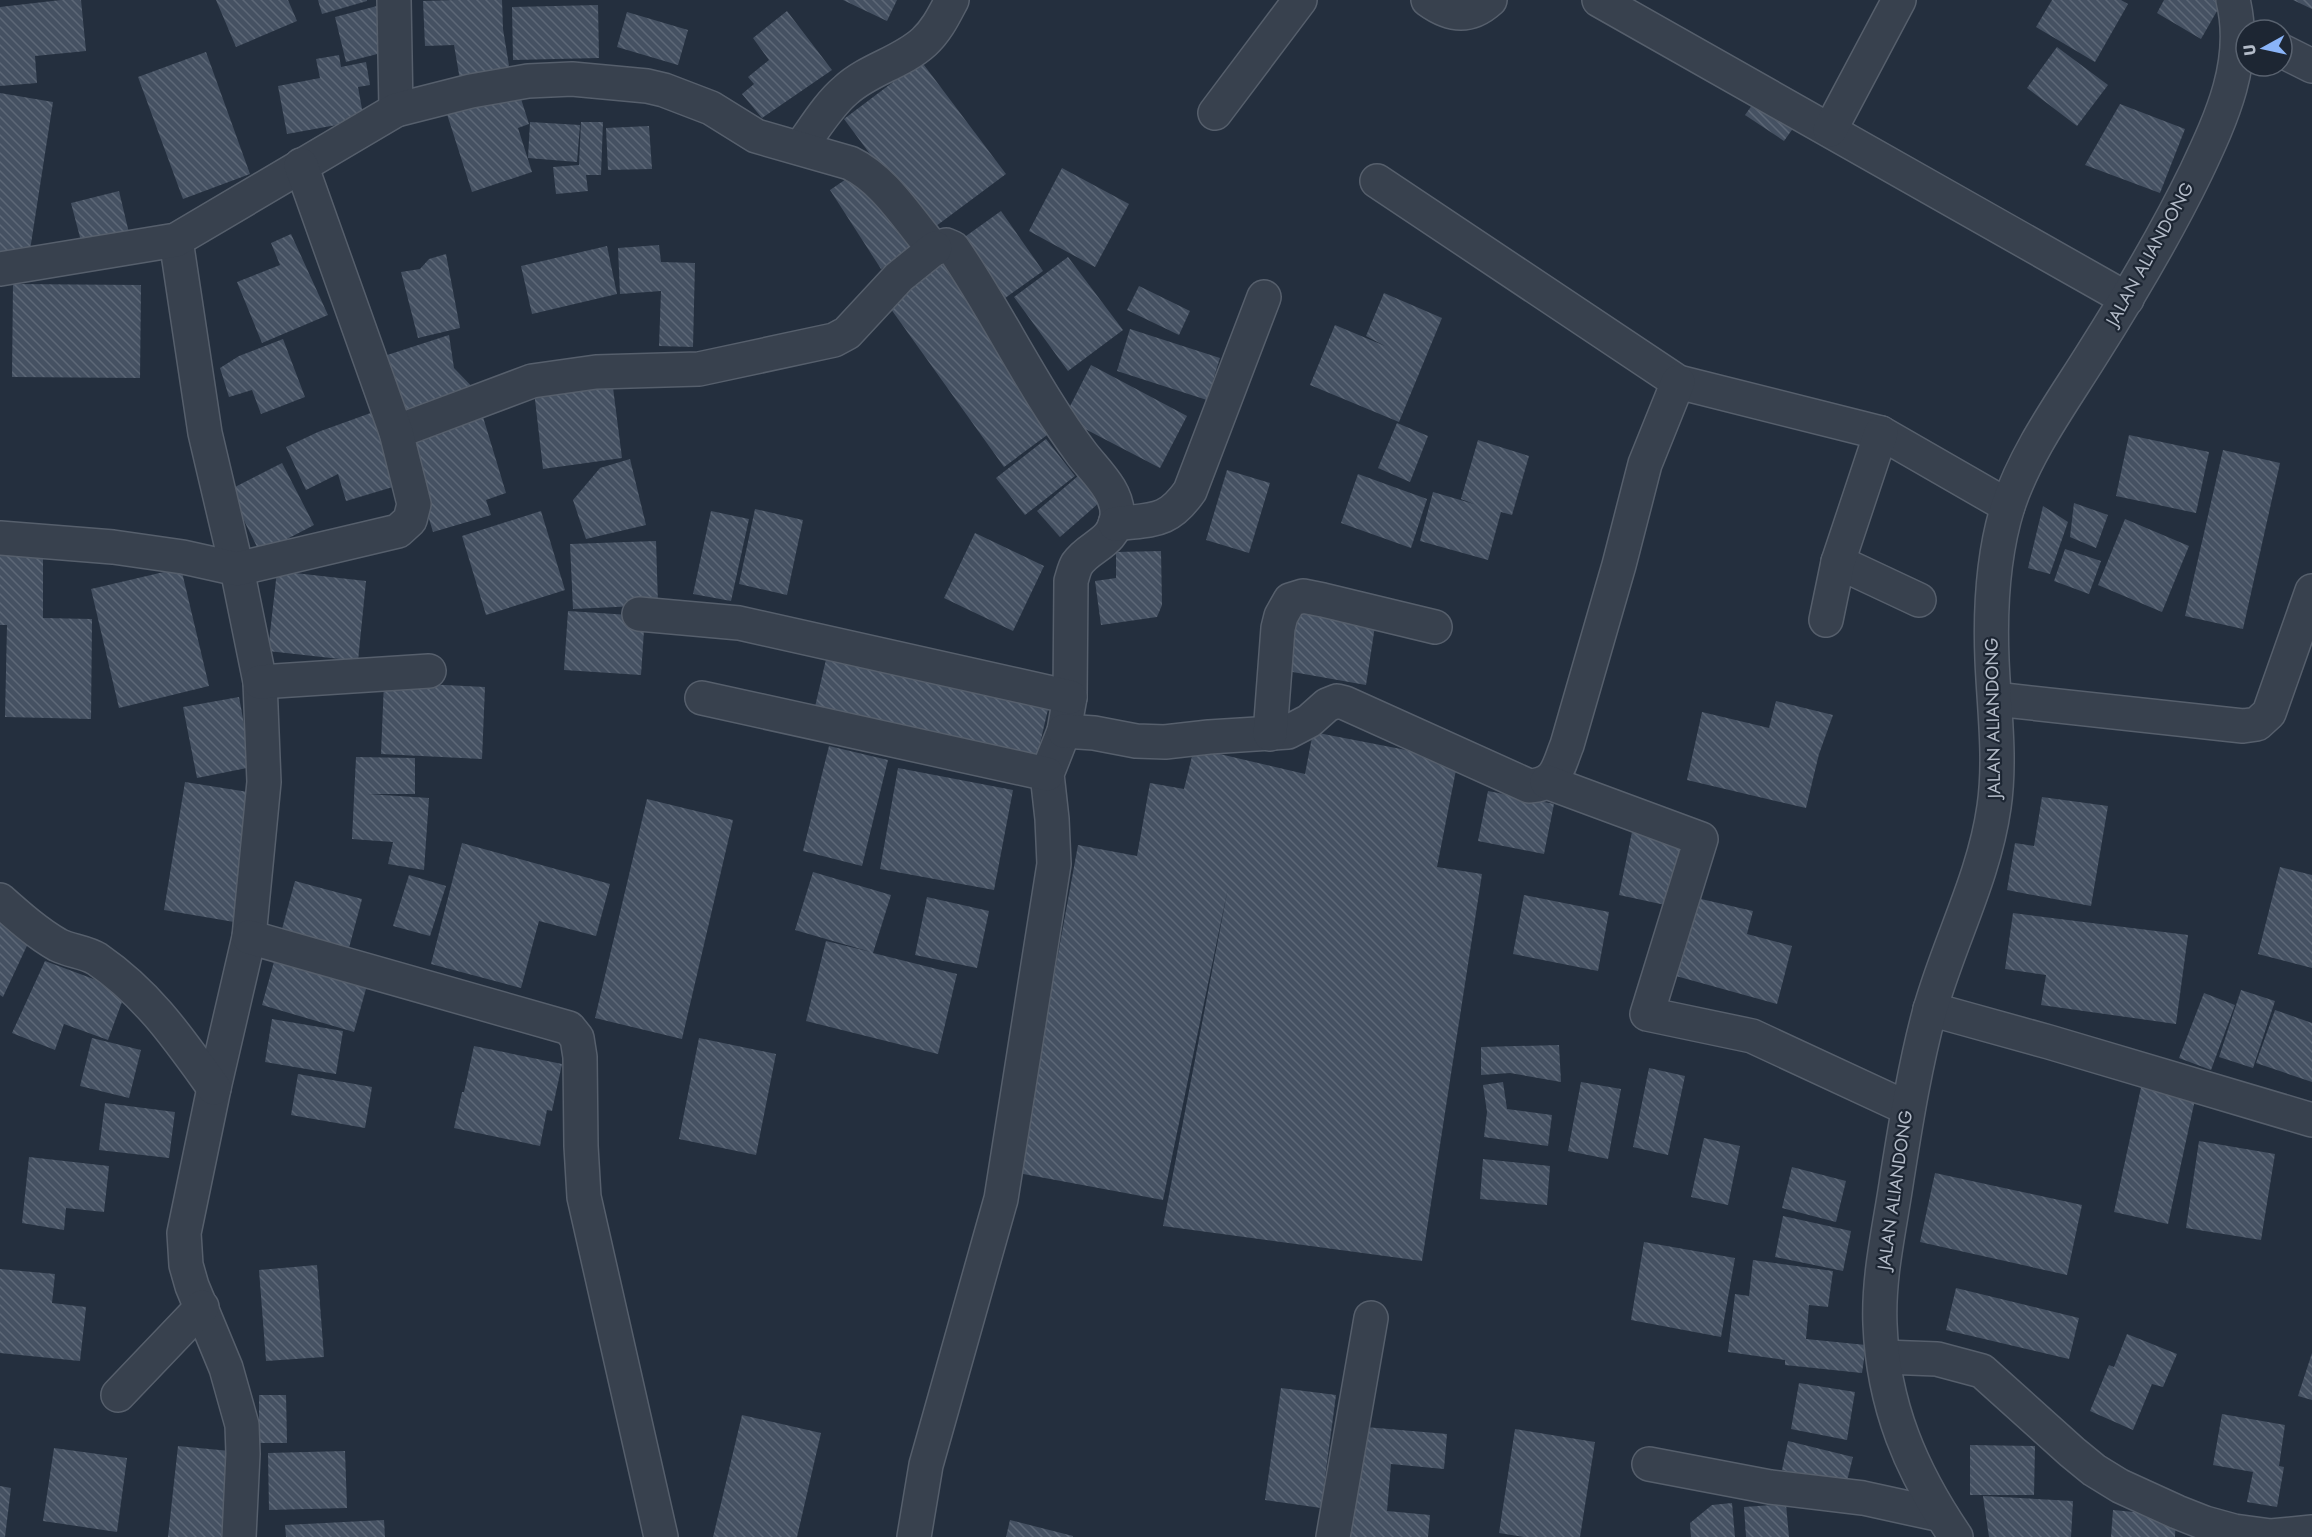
<svg xmlns="http://www.w3.org/2000/svg" width="2312" height="1537" viewBox="0 0 2312 1537" font-family="Jost,sans-serif">
<defs>
<pattern id="building-back-hatch" width="6" height="6" patternUnits="userSpaceOnUse" patternTransform="scale(1.5)"><rect width="6" height="6" fill="#455162"/><path d="M-1 5l2 2M0 0l6 6M5-1l2 2" fill="none" stroke="#5d6877"/></pattern>
</defs>
<rect width="100%" height="100%" fill="#242f3e"/>
<!-- building -->
<g fill="url(#building-back-hatch)">
<path d="M61,0H81L86,51L35,56L37,83L0,86V7Z"/>
<path d="M216,0H288L297,21L236,47Z"/>
<path d="M318,0H367V1L322,14Z"/>
<path d="M455,0H502L503,29L510,72L460,80L454,45L425,46L423,1Z"/>
<path d="M843,0H897L887,21Z"/>
<path d="M2052,0H2121L2128,4L2095,62L2036,27Z"/>
<path d="M2164,0H2214L2221,4L2201,39L2157,13Z"/>
<path d="M2293,0H2312V9Z"/>
<path d="M598,5L599,58L513,60L512,7Z"/>
<path d="M377,6L389,51L346,62L335,17Z"/>
<path d="M787,11L832,70L762,118L742,94L754,84L748,77L769,60L753,38Z"/>
<path d="M627,12L688,30L678,65L617,47Z"/>
<path d="M2057,47L2108,85L2077,126L2027,88Z"/>
<path d="M206,52L250,174L183,199L138,77Z"/>
<path d="M339,55L341,67L366,62L370,85L358,87L364,120L287,134L278,86L320,78L316,59Z"/>
<path d="M921,61L1006,174L928,232L844,119Z"/>
<path d="M516,83L529,124L518,128L532,172L472,192L445,108Z"/>
<path d="M0,93L53,102L28,263L0,258Z"/>
<path d="M1760,94L1799,120L1784,141L1745,115Z"/>
<path d="M2120,104L2185,129L2160,193L2085,165Z"/>
<path d="M530,122L580,125L577,162L528,158Z"/>
<path d="M581,122H603L601,175H586L588,191L556,194L553,167L579,165Z"/>
<path d="M649,126L652,169L608,170L606,128Z"/>
<path d="M1062,168L1129,204L1095,267L1029,231Z"/>
<path d="M858,171L916,247L881,269L830,190Z"/>
<path d="M119,191L129,233L82,245L71,203Z"/>
<path d="M1001,211L1043,271L1001,301L959,241Z"/>
<path d="M291,234L328,315L262,343L237,282L280,265L271,243Z"/>
<path d="M659,245L661,262L695,263L693,347L659,346L661,291L620,294L618,248Z"/>
<path d="M607,246L617,294L532,314L521,266Z"/>
<path d="M446,254L460,328L418,338L401,272L420,269L429,259Z"/>
<path d="M951,255L1058,427L1004,467L883,298Z"/>
<path d="M1068,257L1123,330L1068,371L1014,297Z"/>
<path d="M13,284L141,285L140,378L12,377Z"/>
<path d="M1139,286L1190,311L1179,335L1127,310Z"/>
<path d="M1384,293L1442,318L1399,422L1310,385L1335,325L1385,346L1366,336Z"/>
<path d="M1130,329L1220,358L1207,400L1117,371Z"/>
<path d="M449,335L454,368L481,396L403,421L381,357Z"/>
<path d="M283,339L305,397L261,414L252,390L229,397L220,368L239,356Z"/>
<path d="M1091,365L1187,416L1160,468L1064,418Z"/>
<path d="M612,380L622,458L543,469L534,391Z"/>
<path d="M480,407L506,493L486,500L491,515L433,532L403,432Z"/>
<path d="M379,410L403,484L346,501L338,474L306,490L286,447L318,432Z"/>
<path d="M1397,423L1428,436L1410,482L1378,468Z"/>
<path d="M2129,435L2209,452L2196,513L2116,496Z"/>
<path d="M1046,439L1075,476L1025,515L996,478Z"/>
<path d="M1478,440L1529,456L1512,515L1501,512L1488,560L1420,541L1433,492L1474,504L1461,499Z"/>
<path d="M2223,450L2280,463L2243,629L2185,616Z"/>
<path d="M630,459L646,525L586,539L573,500L600,468Z"/>
<path d="M282,463L314,525L260,553L229,490Z"/>
<path d="M1085,470L1108,495L1060,537L1037,511Z"/>
<path d="M1227,470L1270,483L1249,553L1206,540Z"/>
<path d="M1358,474L1427,499L1411,548L1341,523Z"/>
<path d="M2074,503L2108,515L2096,548L2070,537Z"/>
<path d="M2043,506L2068,522L2050,574L2028,568Z"/>
<path d="M755,509L803,520L787,595L739,584Z"/>
<path d="M541,511L565,590L486,615L462,536Z"/>
<path d="M711,511L749,519L731,601L693,594Z"/>
<path d="M2125,519L2189,546L2162,612L2098,585Z"/>
<path d="M975,533L1044,566L1013,631L944,598Z"/>
<path d="M656,541L658,605L573,609L570,544Z"/>
<path d="M2065,549L2101,561L2089,594L2054,581Z"/>
<path d="M0,551H43V618L92,619L91,719L5,717L7,625H0Z"/>
<path d="M1161,551L1162,605L1157,617L1101,625L1095,581L1116,578V552Z"/>
<path d="M181,568L209,686L119,708L91,589Z"/>
<path d="M277,571L366,581L358,661L268,651Z"/>
<path d="M568,611L645,616L641,675L564,670Z"/>
<path d="M1297,612L1375,626L1366,685L1287,671Z"/>
<path d="M828,651L1049,705L1035,765L814,711Z"/>
<path d="M384,682L485,687L482,759L381,754Z"/>
<path d="M239,697L252,767L197,778L183,707Z"/>
<path d="M1776,701L1833,715L1819,754L1806,808L1687,780L1702,712L1769,728Z"/>
<path d="M1313,732L1458,760L1437,867L1482,874L1422,1261L1163,1226L1228,888L1163,1200L1018,1173L1078,845L1137,856L1150,783L1184,789L1194,748L1305,774Z"/>
<path d="M829,746L888,760L862,866L803,851Z"/>
<path d="M356,757L415,758V794H368L429,798L424,870L388,864L393,842L352,839Z"/>
<path d="M898,768L1013,790L994,890L880,869Z"/>
<path d="M185,782L261,794L240,923L164,910Z"/>
<path d="M1488,791L1554,804L1544,854L1478,841Z"/>
<path d="M2042,797L2108,806L2091,906L2007,890L2015,843L2034,846Z"/>
<path d="M647,799L733,820L682,1039L595,1018Z"/>
<path d="M1633,827L1684,838L1670,906L1619,895Z"/>
<path d="M462,843L610,884L596,936L539,921L521,988L431,964Z"/>
<path d="M2280,867L2312,875V968L2258,954Z"/>
<path d="M813,872L891,895L873,953L957,974L938,1054L806,1021L826,941L871,952L795,930Z"/>
<path d="M409,875L446,886L430,936L393,926Z"/>
<path d="M295,881L362,899L349,948L282,929Z"/>
<path d="M1524,895L1609,912L1598,971L1513,954Z"/>
<path d="M927,897L989,911L977,968L915,955Z"/>
<path d="M1701,899L1753,911L1747,934L1792,946L1777,1004L1676,976L1692,918Z"/>
<path d="M2013,913L2188,935L2176,1024L2041,1005L2046,975L2005,969Z"/>
<path d="M0,920L32,935L3,997L0,995Z"/>
<path d="M277,951L369,978L354,1032L262,1005Z"/>
<path d="M45,961L126,991L108,1040L64,1024L55,1050L12,1033Z"/>
<path d="M2241,990L2275,1001L2253,1068L2219,1057Z"/>
<path d="M2204,993L2235,1005L2211,1070L2179,1058Z"/>
<path d="M2275,1010L2312,1023V1082L2256,1063Z"/>
<path d="M272,1019L343,1031L336,1074L265,1062Z"/>
<path d="M92,1038L141,1050L129,1098L80,1086Z"/>
<path d="M699,1038L776,1054L756,1155L679,1139Z"/>
<path d="M1559,1045L1561,1082L1510,1073L1481,1075V1047Z"/>
<path d="M474,1046L562,1064L552,1111L547,1110L540,1146L454,1128L462,1092H464Z"/>
<path d="M1649,1068L1685,1076L1668,1155L1633,1147Z"/>
<path d="M298,1074L372,1087L365,1128L291,1115Z"/>
<path d="M1503,1082L1507,1109L1552,1115L1548,1146L1484,1137L1487,1112L1483,1085Z"/>
<path d="M1581,1082L1621,1089L1608,1159L1568,1151Z"/>
<path d="M2142,1083L2196,1095L2168,1224L2114,1212Z"/>
<path d="M105,1103L175,1112L169,1158L99,1150Z"/>
<path d="M1704,1138L1740,1146L1728,1205L1691,1197Z"/>
<path d="M2199,1141L2275,1154L2261,1240L2186,1228Z"/>
<path d="M29,1157L109,1166L104,1212L66,1208L64,1230L22,1223Z"/>
<path d="M1483,1159L1550,1166L1547,1205L1480,1199Z"/>
<path d="M1792,1167L1846,1181L1836,1222L1782,1208Z"/>
<path d="M1935,1173L2082,1205L2067,1275L1920,1242Z"/>
<path d="M1783,1216L1851,1231L1843,1271L1775,1257Z"/>
<path d="M1644,1242L1735,1258L1721,1337L1631,1320Z"/>
<path d="M1753,1260L1833,1271L1828,1307L1809,1305L1806,1339L1866,1345L1862,1373L1785,1365V1360L1728,1352L1735,1294L1749,1296Z"/>
<path d="M317,1265L324,1357L266,1361L259,1270Z"/>
<path d="M0,1269L55,1274L52,1303L86,1307L80,1361L0,1353Z"/>
<path d="M1956,1288L2079,1318L2069,1359L1946,1330Z"/>
<path d="M2127,1334L2177,1354L2163,1387L2152,1384L2133,1430L2090,1411L2109,1365L2114,1367Z"/>
<path d="M2312,1353V1400L2298,1396Z"/>
<path d="M1799,1383L1855,1392L1847,1440L1791,1429Z"/>
<path d="M1281,1388L1336,1395L1321,1508L1265,1500Z"/>
<path d="M259,1395H286L287,1443H259Z"/>
<path d="M2222,1414L2285,1425L2279,1466L2284,1467L2277,1507L2247,1502L2253,1472L2213,1465Z"/>
<path d="M742,1415L821,1433L797,1537H713Z"/>
<path d="M1354,1426L1447,1434L1444,1469L1391,1464L1387,1511L1430,1515L1428,1537H1345Z"/>
<path d="M1515,1429L1595,1442L1580,1537H1524L1499,1533Z"/>
<path d="M1788,1441L1853,1457L1846,1485L1782,1470Z"/>
<path d="M1970,1445L2035,1446L2034,1495H1970Z"/>
<path d="M178,1446L230,1451L221,1537H168Z"/>
<path d="M54,1448L127,1458L117,1532L43,1521Z"/>
<path d="M345,1451L347,1508L269,1510L268,1453Z"/>
<path d="M0,1486L11,1488L5,1537H0Z"/>
<path d="M1983,1496L2073,1501L2071,1537H1989Z"/>
<path d="M1732,1503L1735,1537H1691L1690,1523L1712,1505Z"/>
<path d="M1786,1504L1789,1537H1746L1744,1507Z"/>
<path d="M2113,1510L2176,1516L2175,1537H2111Z"/>
<path d="M384,1520L385,1537H286L285,1525Z"/>
<path d="M1010,1520L1073,1536V1537H1006Z"/>
</g>
<g fill="none" stroke-linecap="round" stroke-linejoin="round">
<!-- minor casing -->
<g stroke="#565f6c" stroke-width="36">
<g id="minor">
<path d="M394,0L396,110"/>
<path d="M1428,0C1450,16 1469,19 1490,0"/>
<path d="M1599,0L2127,299"/>
<path d="M2282,51L2312,66"/>
<path d="M1215,113L1300,0"/>
<path d="M1830,130L1899,0"/>
<path d="M800,148C814,129 828,105 846,90C869,69 901,63 924,42C937,30 944,15 952,0"/>
<path d="M1377,181L1678,382L1881,433L2008,506"/>
<path d="M176,240L205,433L237,569L260,682L264,782L249,937L214,1088L184,1233L186,1265L192,1286L226,1368L242,1425L243,1454L239,1537"/>
<path d="M0,269L176,240L396,110L471,91L528,81L572,79L647,86L664,90L711,108L756,136L850,163C885,180 907,218 932,247L937,248L946,245L953,248C999,315 1033,389 1082,454C1095,471 1119,492 1117,516C1114,544 1090,545 1077,564C1074,569 1073,575 1071,581L1070,697L1064,731L1047,774L1052,819L1054,864L1001,1199L926,1465L914,1537"/>
<path d="M396,432L532,381L596,372L699,369L834,340L847,333L899,277L935,248"/>
<path d="M1115,524C1152,519 1167,524 1190,491L1264,297"/>
<path d="M0,538L113,547L183,557L237,569L398,531L410,520L414,504L396,432L301,165"/>
<path d="M1838,562L1919,600"/>
<path d="M639,614L739,623L1070,697"/>
<path d="M1826,620L1838,562L1881,433"/>
<path d="M260,682L429,671"/>
<path d="M702,698L1047,774"/>
<path d="M1995,699L2243,726L2257,724L2269,713L2312,591"/>
<path d="M1064,731L1094,733L1136,741L1165,742L1209,737L1288,732L1309,721L1327,705L1337,701L1345,703L1529,786C1557,785 1558,767 1567,745L1619,565L1645,464L1678,382"/>
<path d="M1270,734L1278,628L1281,616L1290,600L1303,596L1323,600L1435,627"/>
<path d="M1547,782L1701,839L1647,1014L1752,1036L1907,1108"/>
<path d="M0,900C18,916 37,933 58,945C70,951 86,952 97,959C149,995 178,1038 214,1088"/>
<path d="M249,937L569,1028L577,1038L580,1057L581,1146L584,1197L661,1537"/>
<path d="M1930,1009L2049,1042L2312,1120"/>
<path d="M1884,1357L1937,1359L1982,1371L2072,1452L2094,1470L2120,1486L2177,1512L2205,1523L2234,1531L2271,1536L2312,1532"/>
<path d="M118,1395L202,1307"/>
<path d="M1649,1464L1770,1487L1863,1498L1941,1515"/>
<path d="M1333,1537L1371,1318"/>
<path d="M1956,1537C1911,1471 1883,1405 1880,1324C1878,1275 1890,1227 1897,1178C1906,1122 1915,1065 1930,1010C1949,942 1984,878 1994,807C2001,759 1994,709 1992,660C1990,610 1993,554 2008,506C2026,452 2061,404 2091,356C2129,296 2165,236 2196,172C2222,117 2248,61 2233,0"/>
</g>
</g>
<!-- minor -->
<use href="#minor" stroke="#38414e" stroke-width="33"/>
</g>
<g text-anchor="middle" stroke-width="4.5" stroke-linejoin="round" paint-order="stroke">
<!-- street labels -->
<g font-size="18" fill="#b4bcc9" stroke="#1d2633">
<text transform="translate(2150 254) rotate(-61)" y="6">JALAN ALIANDONG</text>
<text transform="translate(1993 718) rotate(-91)" y="6">JALAN ALIANDONG</text>
<text transform="translate(1895 1190) rotate(-82)" y="6">JALAN ALIANDONG</text>
</g>
</g>
<!-- north arrow -->
<g transform="translate(2264 48) rotate(262)"><circle r="28" fill="#1d2633" stroke="#59626f" stroke-width="1.5"/>
<path d="M0-4.5L10 22L0 15L-10 22Z" fill="#8ab4f8"/>
<text y="-9" font-size="16" font-weight="bold" text-anchor="middle" fill="#b4bcc9">U</text>
</g>
</svg>
